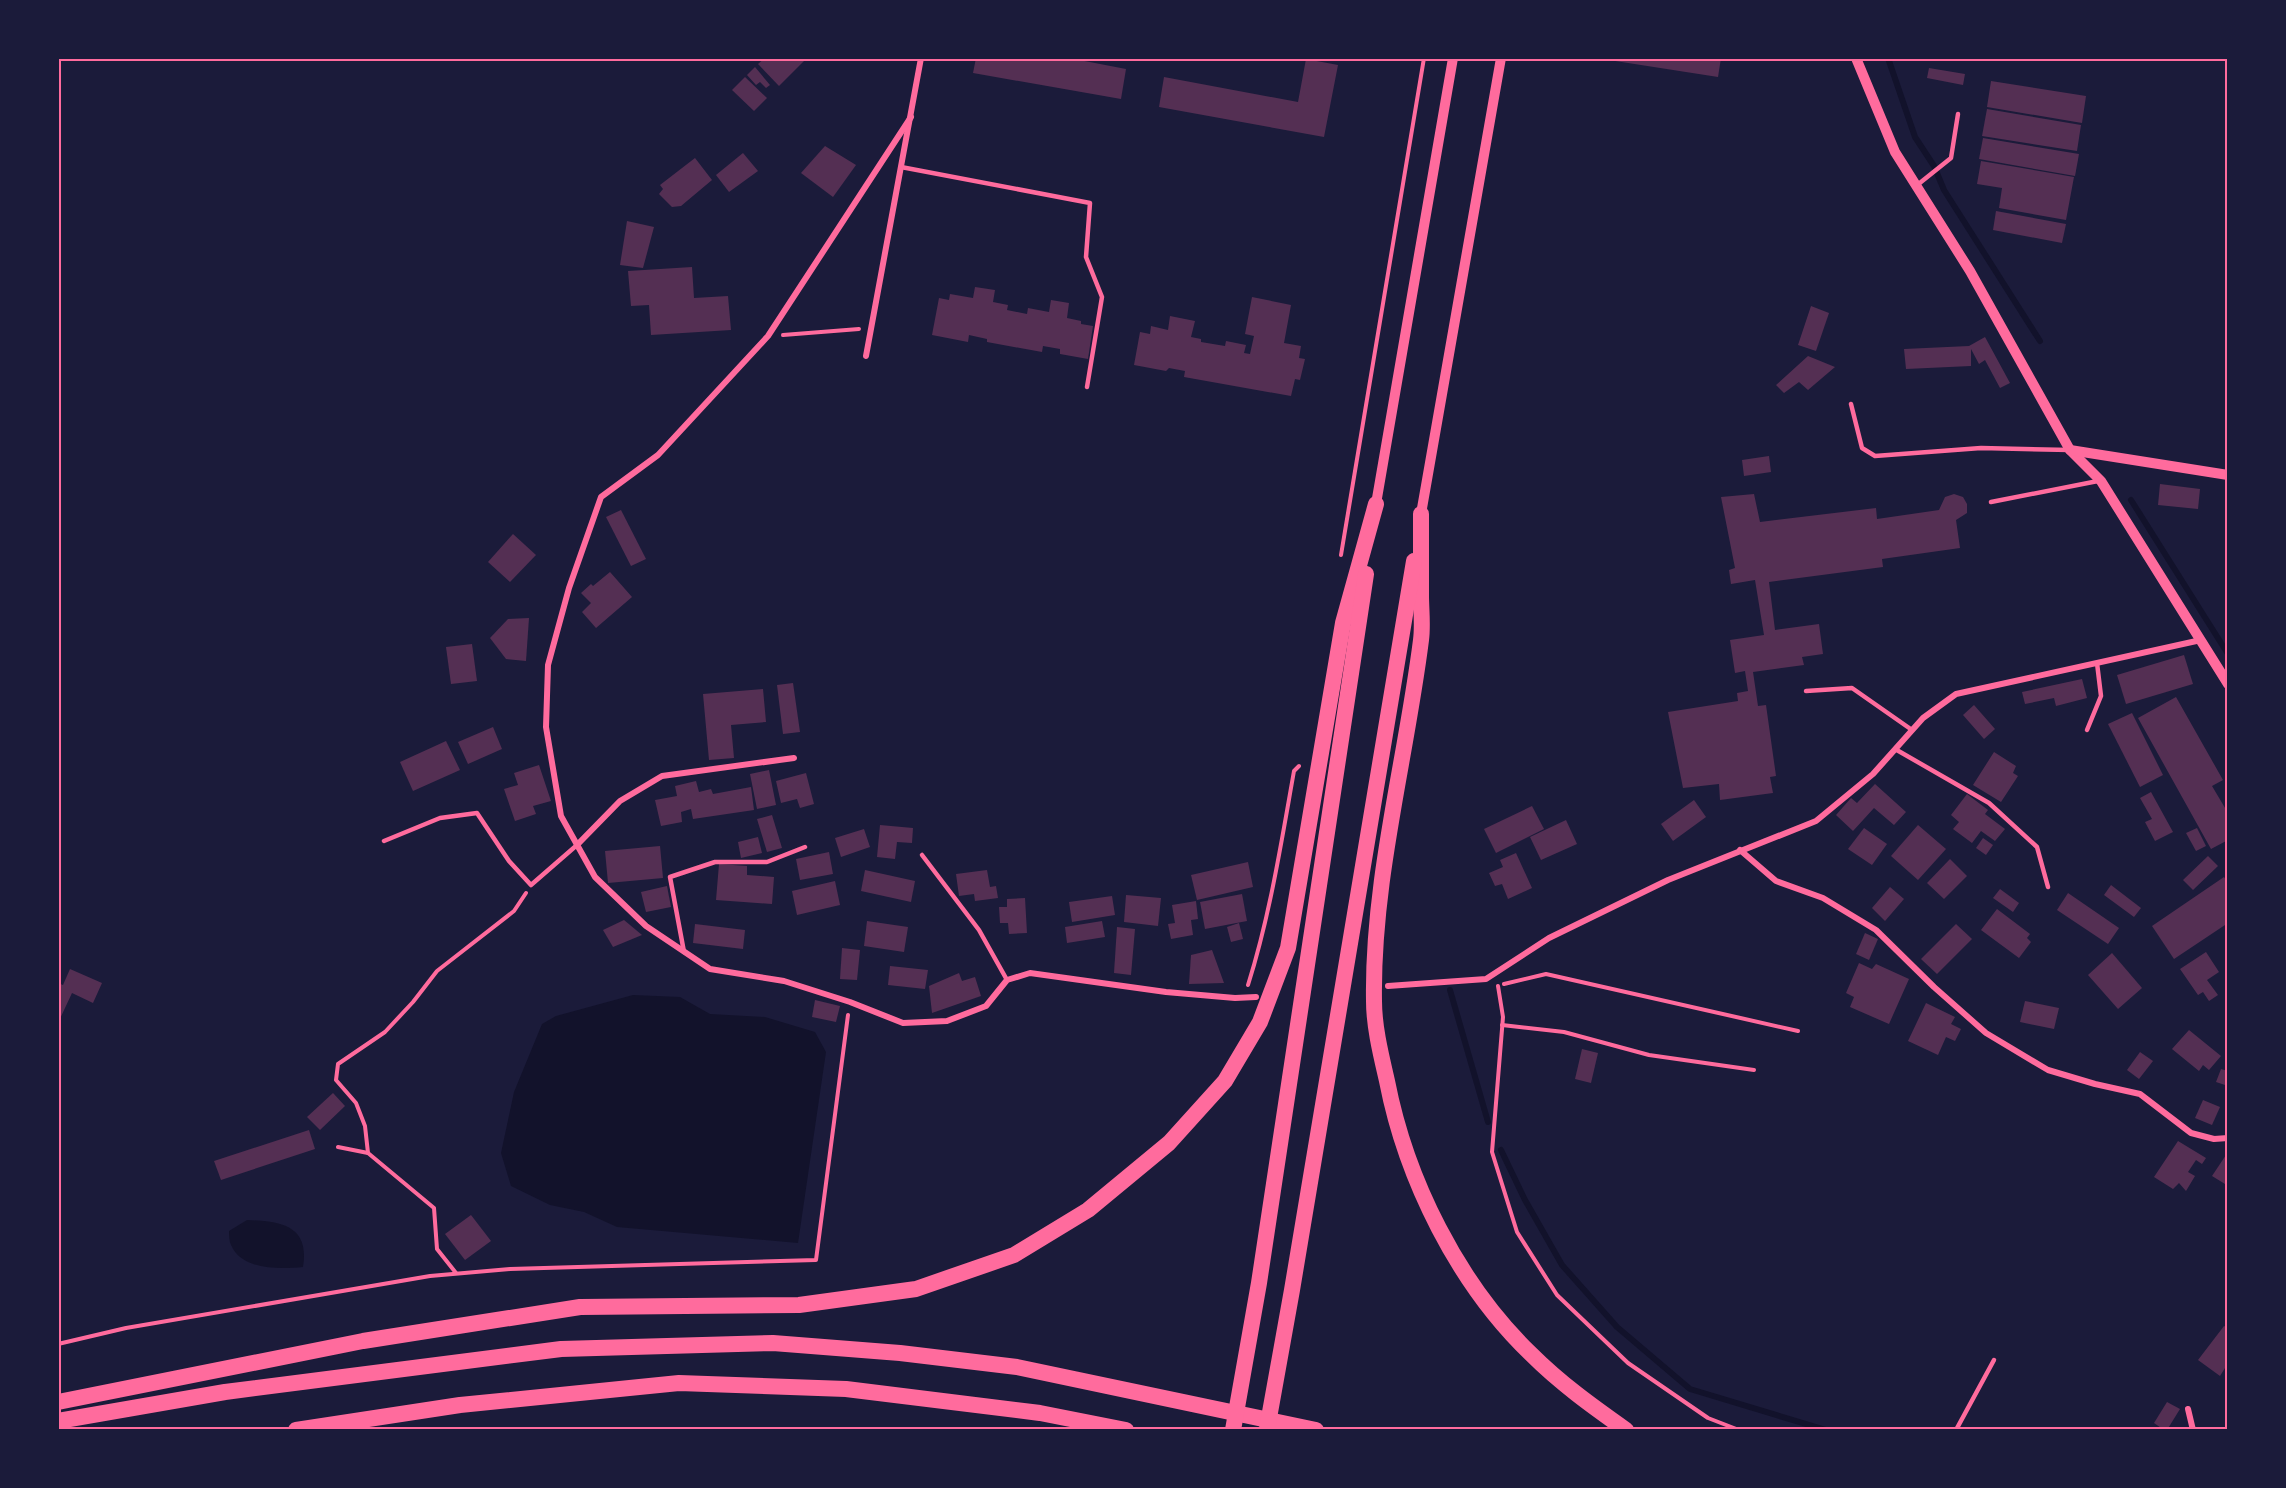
<svg xmlns="http://www.w3.org/2000/svg" width="2286" height="1488" viewBox="0 0 2286 1488" font-family="'Space Grotesk',sans-serif">
<rect width="100%" height="100%" fill="#1b1b3a"/>
<!-- water -->
<g fill="#12122b">
<path d="M633,995L680,997L710,1014L765,1017L815,1032L826,1052L798,1243L617,1227L584,1212L550,1205L511,1186L501,1153L514,1092L542,1024L556,1016Z"/>
<path d="M247,1220C280,1221 310,1225 303,1267C281,1269 242,1271 231,1245C229,1241 229,1235 229,1231Z"/>
</g>
<g fill="none" stroke-linecap="round" stroke-linejoin="round">
<!-- stream -->
<g stroke="#12122b" stroke-width="6">
<path d="M1888,58L1915,137L1934,166L1944,190L2040,341"/>
<path d="M2131,500L2228,654"/>
<path d="M1450,990L1488,1122"/>
<path d="M1501,1150L1525,1200L1562,1265L1617,1327L1690,1389L1826,1430"/>
</g>
</g>
<!-- building -->
<g fill="#542f53">
<path d="M765,58H801L804,61L779,86L758,64Z"/>
<path d="M976,58H1069L1126,69L1121,99L973,73Z"/>
<path d="M1596,58H1721L1718,77Z"/>
<path d="M1306,59L1338,65L1324,137L1159,107L1164,77L1298,102Z"/>
<path d="M755,67L770,85L766,88L760,82L756,85L747,75Z"/>
<path d="M1929,68L1965,74L1963,85L1927,78Z"/>
<path d="M745,77L767,98L754,111L732,90Z"/>
<path d="M1991,81L2086,96L2082,123L1987,107Z"/>
<path d="M1987,109L2081,125L2077,151L1982,136Z"/>
<path d="M1983,138L2079,154L2075,176L1979,159Z"/>
<path d="M825,146L856,165L833,197L801,173Z"/>
<path d="M743,153L758,171L729,192L716,175Z"/>
<path d="M695,158L712,180L681,206L672,207L659,194L663,189L660,185Z"/>
<path d="M1981,161L2074,177L2066,220L1999,208L2002,188L1977,184Z"/>
<path d="M1996,211L2066,224L2062,243L1993,230Z"/>
<path d="M627,221L654,227L643,268L620,265Z"/>
<path d="M692,267L694,298L728,296L731,330L651,335L649,305L631,306L628,271Z"/>
<path d="M975,287L995,290L993,302L1008,305L1007,310L1027,314L1028,308L1049,312L1051,300L1069,303L1067,318L1081,321V324L1093,326L1088,359L1060,354V349L1043,346L1042,352L987,342V339L969,335L968,342L932,335L939,298L949,300L950,294L973,298Z"/>
<path d="M1252,297L1291,305L1284,343L1301,346L1299,358L1305,359L1300,380L1295,379L1291,396L1184,377L1185,371L1169,368L1166,371L1134,365L1140,332L1150,334L1151,326L1168,330L1170,316L1195,321L1191,337L1201,339V342L1225,346L1226,341L1246,345L1244,353L1250,354L1254,336L1245,334Z"/>
<path d="M1811,306L1829,313L1816,351L1798,345Z"/>
<path d="M1985,337L2010,383L2000,388L1985,360L1979,364L1971,349V366L1906,369L1904,349L1969,346Z"/>
<path d="M1808,356L1835,367L1808,390L1799,382L1784,393L1776,385Z"/>
<path d="M1769,456L1771,472L1744,476L1742,460Z"/>
<path d="M2160,484L2200,489L2198,509L2158,505Z"/>
<path d="M1754,494L1760,522L1876,508L1877,519L1939,510L1945,497L1954,494L1963,497L1967,504V513L1956,520L1960,548L1882,559L1883,567L1769,582L1775,630L1819,624L1823,654L1802,657L1804,665L1753,672L1758,706L1766,705L1776,776L1770,777L1773,793L1720,800L1719,784L1683,788L1668,712L1738,701L1737,693L1748,691L1745,671L1735,673L1730,640L1764,635L1755,580L1731,584L1729,570L1735,568L1721,497Z"/>
<path d="M621,510L646,559L631,566L606,517Z"/>
<path d="M513,534L536,555L510,582L488,562Z"/>
<path d="M610,572L632,597L596,628L582,612L591,603L581,593L591,584L593,586Z"/>
<path d="M529,618L526,661L506,659L490,638L508,619Z"/>
<path d="M472,644L477,681L451,684L446,647Z"/>
<path d="M2184,655L2193,684L2126,704L2117,675Z"/>
<path d="M2082,679L2087,698L2056,706L2054,698L2025,704L2022,692Z"/>
<path d="M793,683L800,732L783,734L777,685Z"/>
<path d="M763,689L766,722L731,725L734,758L709,760L703,694Z"/>
<path d="M2176,697L2223,780L2212,786L2228,813V840L2211,849L2138,718Z"/>
<path d="M1974,705L1995,729L1984,739L1963,715Z"/>
<path d="M2132,713L2163,775L2140,787L2108,724Z"/>
<path d="M493,727L502,749L468,764L458,742Z"/>
<path d="M446,741L460,770L413,791L400,762Z"/>
<path d="M1994,752L2016,766L2013,773L2018,776L2001,802L1973,785Z"/>
<path d="M539,765L551,801L533,806L536,814L515,821L504,789L518,785L514,773Z"/>
<path d="M769,770L776,805L757,809L750,774Z"/>
<path d="M806,773L814,804L800,808L797,799L781,803L776,781Z"/>
<path d="M696,781L699,792L711,789L713,794L751,787L754,810L693,819L691,809L681,812L682,822L661,826L655,800L677,796L675,786Z"/>
<path d="M1875,784L1906,812L1894,825L1874,808L1853,831L1836,815L1851,798L1857,803Z"/>
<path d="M2151,792L2173,832L2155,841L2145,822L2152,819L2140,798Z"/>
<path d="M1967,794L1988,810L1985,814L2005,829L1995,841L1981,831L1972,843L1953,829L1959,822L1951,815Z"/>
<path d="M1694,800L1706,817L1673,841L1661,824Z"/>
<path d="M1532,806L1544,829L1496,853L1484,829Z"/>
<path d="M772,815L782,848L767,852L757,819Z"/>
<path d="M1566,820L1577,844L1541,860L1530,837Z"/>
<path d="M880,825L913,828L912,843L897,842L895,859L877,857Z"/>
<path d="M1918,825L1946,849L1918,880L1891,856Z"/>
<path d="M1864,828L1887,844L1872,865L1848,849Z"/>
<path d="M2197,828L2206,846L2196,851L2186,833Z"/>
<path d="M864,829L870,847L841,857L835,838Z"/>
<path d="M758,837L762,853L741,858L738,842Z"/>
<path d="M1983,838L1993,845L1986,855L1976,848Z"/>
<path d="M660,846L663,878L608,883L605,851Z"/>
<path d="M829,852L833,874L800,880L796,859Z"/>
<path d="M1516,853L1532,888L1508,899L1502,884L1495,886L1489,873L1503,867L1500,860Z"/>
<path d="M2208,856L2218,866L2193,890L2183,880Z"/>
<path d="M1950,859L1967,876L1944,899L1927,883Z"/>
<path d="M1248,862L1253,887L1197,900L1191,875Z"/>
<path d="M719,864L747,866V875L774,877L772,904L716,900Z"/>
<path d="M865,870L915,881L911,902L861,891Z"/>
<path d="M987,870L990,887L996,886L998,898L975,901L974,894L959,896L956,874Z"/>
<path d="M2224,877L2228,883V923L2174,959L2152,926Z"/>
<path d="M835,881L840,905L797,915L792,891Z"/>
<path d="M2111,885L2141,908L2134,917L2104,895Z"/>
<path d="M667,886L671,907L646,912L641,892Z"/>
<path d="M1890,887L1904,899L1885,921L1872,908Z"/>
<path d="M2000,889L2019,903L2013,912L1993,898Z"/>
<path d="M2068,893L2119,928L2108,944L2057,910Z"/>
<path d="M1242,894L1247,921L1205,929L1200,902Z"/>
<path d="M1126,895L1161,898L1158,926L1124,922Z"/>
<path d="M1112,896L1115,915L1072,922L1069,902Z"/>
<path d="M1025,898L1027,933L1009,934L1008,923H1000L999,907H1007V899Z"/>
<path d="M1196,901L1198,919L1191,920L1193,935L1171,939L1168,924L1175,923L1172,905Z"/>
<path d="M1997,909L2030,934L2027,938L2031,942L2019,958L1981,930Z"/>
<path d="M624,920L642,935L613,947L603,930Z"/>
<path d="M867,921L908,927L904,952L864,946Z"/>
<path d="M1102,921L1105,937L1067,943L1065,927Z"/>
<path d="M1239,923L1243,939L1231,942L1227,927Z"/>
<path d="M695,924L745,930L743,949L693,943Z"/>
<path d="M1956,924L1972,939L1937,974L1921,959Z"/>
<path d="M1117,927L1135,929L1131,975L1114,973Z"/>
<path d="M1865,933L1878,939L1869,960L1856,954Z"/>
<path d="M842,948L860,950L857,980L840,979Z"/>
<path d="M1212,950L1224,983L1189,984L1191,955Z"/>
<path d="M2206,952L2219,972L2207,980L2218,995L2209,1001L2203,992L2198,995L2180,969Z"/>
<path d="M2112,953L2142,988L2118,1009L2088,975Z"/>
<path d="M1859,963L1872,969L1876,964L1909,979L1889,1024L1850,1007L1854,997L1846,993Z"/>
<path d="M890,966L928,970L925,989L888,985Z"/>
<path d="M70,969L102,983L93,1003L72,993L58,1023V983L63,985Z"/>
<path d="M959,973L962,981L975,977L981,996L932,1013L929,986Z"/>
<path d="M815,1000L840,1006L836,1022L812,1017Z"/>
<path d="M2025,1001L2059,1008L2054,1029L2020,1022Z"/>
<path d="M1926,1003L1955,1017L1951,1024L1961,1029L1955,1041L1946,1037L1938,1055L1908,1041Z"/>
<path d="M2189,1030L2221,1056L2209,1070L2203,1065L2199,1071L2172,1049Z"/>
<path d="M1582,1049L1598,1053L1591,1083L1575,1079Z"/>
<path d="M2140,1052L2153,1061L2139,1079L2127,1070Z"/>
<path d="M2221,1069L2228,1071V1086L2216,1082Z"/>
<path d="M333,1093L345,1106L320,1130L307,1117Z"/>
<path d="M2203,1100L2220,1107L2212,1125L2195,1118Z"/>
<path d="M309,1130L315,1149L221,1180L214,1161Z"/>
<path d="M2178,1141L2206,1158L2202,1164L2196,1160L2188,1172L2195,1176L2186,1191L2179,1183L2173,1189L2154,1177Z"/>
<path d="M2226,1155L2228,1180L2225,1184L2212,1176Z"/>
<path d="M471,1215L491,1241L465,1260L445,1234Z"/>
<path d="M2224,1326L2228,1328V1370L2225,1368L2220,1376L2198,1360Z"/>
<path d="M2167,1402L2180,1409L2167,1430H2164L2154,1423Z"/>
</g>
<g fill="none" stroke-linecap="round" stroke-linejoin="round">
<!-- path -->
<g stroke="#ff6b9d" stroke-width="4">
<path d="M783,335L859,329"/>
<path d="M1341,555L1424,58"/>
<path d="M1504,984L1546,974L1798,1031"/>
<path d="M1248,985C1270,915 1281,844 1294,771L1299,766"/>
<path d="M1498,986L1503,1017L1492,1152L1517,1232L1557,1295L1628,1363L1708,1418L1739,1430"/>
<path d="M1502,1025L1564,1032L1649,1055L1754,1070"/>
<path d="M338,1147L368,1153L434,1208L437,1249L456,1273"/>
<path d="M368,1153L365,1126L356,1103L336,1080L338,1064L385,1032L413,1002L437,971L514,911L526,893"/>
<path d="M58,1344L126,1328L430,1276L510,1269L816,1260L848,1015"/>
</g>
<!-- service -->
<g stroke="#ff6b9d" stroke-width="4.5">
<path d="M901,167L1090,203L1086,257L1102,297L1087,387"/>
<path d="M1916,186L1951,158L1958,114"/>
<path d="M1851,404L1862,448L1875,456L1981,448L2070,450"/>
<path d="M1991,502L2098,481"/>
<path d="M1806,691L1852,688L1912,730"/>
<path d="M2087,730L2101,696L2097,663"/>
<path d="M1895,749L1989,803L2037,847L2048,887"/>
<path d="M384,841L440,818L477,813L509,861L531,885L577,845"/>
<path d="M922,855L979,930L1007,980"/>
<path d="M684,952L670,877L715,862H767L805,847"/>
<path d="M1956,1430L1994,1360"/>
</g>
<!-- minor -->
<g stroke="#ff6b9d" stroke-width="6">
<path d="M911,117L768,336L658,455L601,497L569,588L548,665L546,727L561,816L595,877L646,926L710,969L784,981L850,1002L903,1023L947,1021L986,1006L1007,980L1030,973L1166,992L1235,998L1256,997"/>
<path d="M866,356L921,58"/>
<path d="M577,845L620,801L662,776L794,758"/>
<path d="M1740,850L1776,881L1823,898L1876,930L1934,987L1986,1033L2048,1070L2095,1084L2140,1094L2191,1133L2214,1139L2228,1138"/>
<path d="M1388,986L1486,979L1549,938L1668,880L1816,821L1873,774L1923,718L1956,694L2201,640"/>
<path d="M2188,1409L2193,1430"/>
</g>
<!-- tertiary -->
<g stroke="#ff6b9d" stroke-width="10">
<path d="M1856,58L1895,152L1970,271L2070,450L2101,481L2228,684"/>
<path d="M2070,450L2228,475"/>
<path d="M1376,504L1453,58"/>
<path d="M1421,514L1501,58"/>
</g>
<!-- trunk -->
<g stroke="#ff6b9d" stroke-width="16">
<path d="M1421,514C1421,541 1421,568 1421,595C1421,610 1423,625 1421,640C1406,760 1372,880 1374,1001C1374,1027 1381,1055 1387,1081C1406,1179 1458,1284 1531,1354C1560,1383 1592,1406 1626,1430"/>
<path d="M58,1402L363,1341L580,1307L799,1305L916,1289L1014,1255L1088,1210L1169,1143L1225,1081L1260,1022L1288,948L1343,623L1376,504"/>
<path d="M58,1421L225,1392L561,1349L773,1343L900,1353L1017,1367L1316,1430"/>
<path d="M1267,1429L1292,1290L1414,561"/>
<path d="M296,1430L460,1405L679,1383L846,1389L1040,1413L1126,1430"/>
<path d="M1233,1430L1259,1283L1366,574"/>
</g>
</g>
<!-- border -->
<rect width="2286" height="1488" fill="none" stroke="#1b1b3a" stroke-width="120"/>
<rect x="60" y="60" width="2166" height="1368" fill="none" stroke="#ff6b9d" stroke-width="2"/>
</svg>
